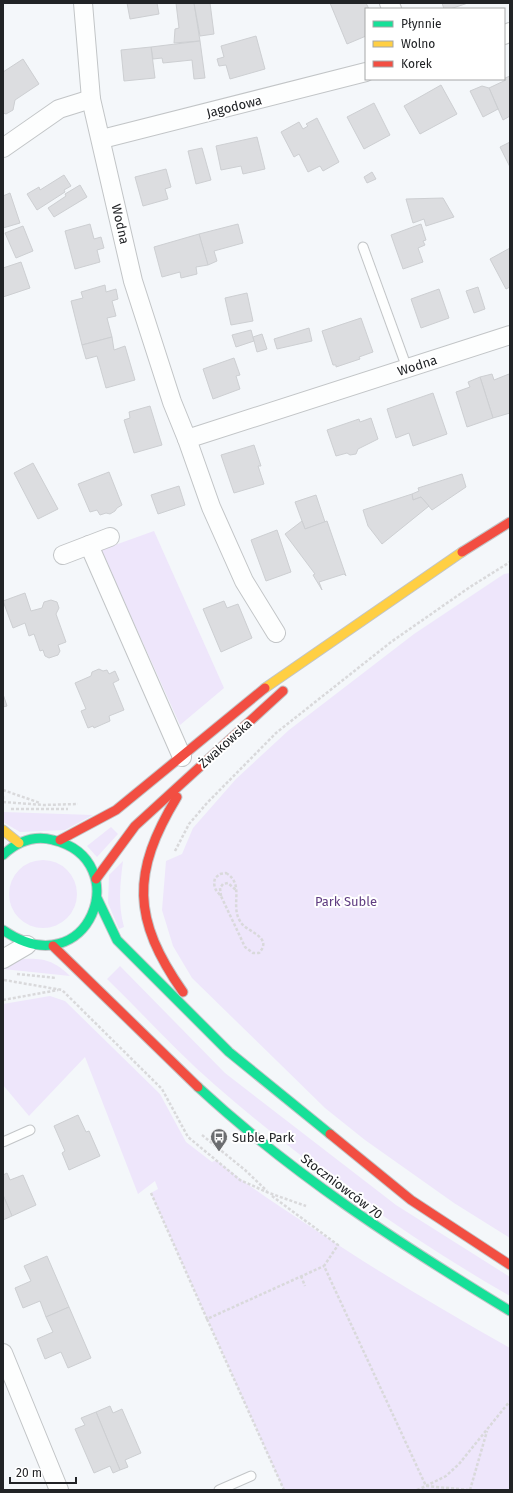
<svg xmlns="http://www.w3.org/2000/svg" width="513" height="1493" viewBox="0 0 513 1493" font-family="'Fira Sans',sans-serif">
<rect width="100%" height="100%" fill="#f4f7fa"/>
<!-- green -->
<g fill="#eee6fb">
<path d="M154,531L224,688L180,725L101,550Z"/>
<path d="M510,573V1238L454,1203L365,1140L325,1108L192,978L173,946L162,910L166,861L182,854L193,828L236,779L289,730L414,634L504,574Z"/>
<path d="M3,812L93,815L65,830L20,832L3,822Z"/>
<path d="M111,827L118,834L97,857L87,846Z"/>
<circle cx="43" cy="894" r="34"/>
<path d="M123,861C120,884 118,905 124,927L119,929L108,903L109,875Z"/>
<path d="M23,959C45,958 54,961 70,976L3,969V967Z"/>
<path d="M120,966L225,1073L396,1205L510,1277V1296C405,1236 306,1164 215,1085C177,1052 143,1014 107,979Z"/>
<path d="M50,996L65,1001L160,1094L186,1142L212,1162L216,1160C245,1184 276,1204 308,1225C373,1269 441,1309 510,1348V1490H284L151,1193L158,1189L155,1181L138,1194L85,1057L29,1116L3,1085V1004Z"/>
</g>
<!-- building -->
<g fill="#dcdde0" stroke="#cdcfd2">
<path d="M127,3H157L159,14L130,19Z"/>
<path d="M176,3H194L200,41L174,43L175,29L179,28Z"/>
<path d="M194,3H210L214,34L200,36Z"/>
<path d="M330,3H366L369,9H366V36L347,44Z"/>
<path d="M442,3H468L450,9H444Z"/>
<path d="M256,36L265,69L230,79L226,65L219,66L217,59L224,57L221,46Z"/>
<path d="M200,41L205,78L194,79L192,60L163,63L162,58L153,59L151,47Z"/>
<path d="M151,47L155,78L124,81L121,50Z"/>
<path d="M23,59L39,84L15,100L13,110L6,114L3,113V72Z"/>
<path d="M510,76V116L503,120L489,88L506,80L505,78Z"/>
<path d="M441,85L457,114L420,134L404,106Z"/>
<path d="M482,86L489,88L498,109L483,117L470,91Z"/>
<path d="M374,103L390,135L364,149L347,117Z"/>
<path d="M317,118L339,162L323,171L320,166L308,172L299,154L294,157L281,132L299,122L303,129L308,126L306,124Z"/>
<path d="M257,137L265,169L243,174L241,166L221,170L216,146Z"/>
<path d="M510,142V167L500,147Z"/>
<path d="M202,148L211,180L196,184L188,151Z"/>
<path d="M166,169L171,187L165,189L168,199L143,206L135,177Z"/>
<path d="M372,172L376,179L367,183L364,177Z"/>
<path d="M64,175L71,186L64,190L65,192L37,210L27,194L39,187L40,190Z"/>
<path d="M80,185L87,197L54,217L48,208L66,196L65,194Z"/>
<path d="M10,193L20,223L3,228V196Z"/>
<path d="M443,198L454,217L426,226L424,219L413,223L406,199Z"/>
<path d="M90,224L94,239L101,237L104,248L97,250L100,262L75,269L65,231Z"/>
<path d="M238,224L243,243L214,251L217,261L208,265L199,234Z"/>
<path d="M421,224L426,240L423,241L425,245L418,248L423,262L403,269L391,235Z"/>
<path d="M23,226L33,251L16,258L5,233Z"/>
<path d="M199,234L208,265L196,267L197,274L181,278L180,272L162,277L154,247Z"/>
<path d="M510,248V287L506,289L490,259Z"/>
<path d="M21,262L30,288L3,297V268Z"/>
<path d="M105,285L106,292L116,289L118,299L112,301L116,316L107,318L112,337L82,345L71,301L83,298L81,292Z"/>
<path d="M478,287L485,309L474,313L466,291Z"/>
<path d="M439,289L449,318L421,328L411,299Z"/>
<path d="M247,293L253,321L231,325L225,298Z"/>
<path d="M361,318L373,352L359,357L360,359L336,367V365H333L322,331Z"/>
<path d="M309,328L312,341L277,349L274,339Z"/>
<path d="M251,330L254,341L236,347L232,335Z"/>
<path d="M262,334L267,349L257,352L253,337Z"/>
<path d="M112,337L114,350L125,346L135,380L106,388L97,356L86,359L82,345Z"/>
<path d="M234,358L240,375L236,376L240,389L213,399L203,369Z"/>
<path d="M492,374L494,380L509,374L510,378V413L493,418L480,377Z"/>
<path d="M480,377L493,418L467,427L456,392L470,387L468,382Z"/>
<path d="M433,393L447,434L413,446L409,433L396,438L387,409Z"/>
<path d="M150,406L162,445L134,453L124,420L130,418L129,412Z"/>
<path d="M371,418L378,439L358,449L356,454L350,455L347,453L336,456L327,430L359,419L360,422Z"/>
<path d="M254,445L261,466H258L264,484L234,493L221,455Z"/>
<path d="M33,463L58,509L38,519L14,473Z"/>
<path d="M109,472L122,505L117,508L115,511L110,514L106,513L100,515L97,510L90,512L78,484Z"/>
<path d="M462,474L466,487L432,510L421,497L413,500L412,494L419,491L418,488Z"/>
<path d="M179,486L185,505L158,514L151,495Z"/>
<path d="M412,494L413,500L421,497L429,506L382,544L368,526L363,510Z"/>
<path d="M316,495L325,522L305,529L295,502Z"/>
<path d="M302,521L305,529L327,521L346,576L344,574L319,582L322,590L313,575L315,574L285,534Z"/>
<path d="M277,530L291,572L266,581L251,540Z"/>
<path d="M25,593L31,611L42,608L44,602L51,600L57,602L59,608L56,614L66,642L58,645L60,651L58,655L49,658L45,656L43,650L40,651L34,634L29,636L25,623L13,628L3,601Z"/>
<path d="M224,601L227,608L238,604L252,638L221,652L203,609Z"/>
<path d="M99,669L103,671L107,670L109,674L115,671L119,680L113,683L124,710L109,716L110,721L94,728L93,726L88,728L81,711L86,709L75,683L91,676L92,672Z"/>
<path d="M3,694L7,706L3,707Z"/>
<path d="M78,1115L86,1132L89,1131L100,1156L69,1170L62,1153L65,1151L54,1126Z"/>
<path d="M7,1173L10,1180L23,1175L36,1205L12,1216L3,1195V1175Z"/>
<path d="M3,1195L12,1216L3,1220Z"/>
<path d="M47,1256L69,1307L46,1317L40,1301L23,1308L15,1288L31,1281L24,1266Z"/>
<path d="M69,1307L91,1358L68,1368L61,1352L45,1359L37,1339L53,1332L46,1317Z"/>
<path d="M110,1406L113,1413L122,1409L141,1453L125,1460L128,1467L120,1470L96,1412Z"/>
<path d="M96,1412L120,1470L113,1473L110,1466L94,1473L75,1429L85,1425L81,1418Z"/>
</g>
<g fill="none" stroke-linecap="round" stroke-linejoin="round">
<!-- lane casing -->
<g stroke="#c2c5c7" stroke-width="11">
<g id="lane">
<path d="M363,247L407,368"/>
<path d="M3,1142L30,1130"/>
<path d="M219,1490L251,1476"/>
</g>
</g>
<!-- street casing -->
<g stroke="#c2c5c7" stroke-width="20">
<g id="street">
<path d="M83,3L91,99L133,281L172,402L187,439L510,335"/>
<path d="M389,3L392,9"/>
<path d="M504,35L510,32"/>
<path d="M102,139L366,72"/>
<path d="M3,148L59,109L91,99"/>
<path d="M187,439L211,507L244,581L276,633"/>
<path d="M89,545L182,757"/>
<path d="M63,555L110,537"/>
<path d="M3,959L27,945"/>
<path d="M3,1353L59,1490"/>
</g>
</g>
<!-- fast casing -->
<g stroke="#c2c5c7" stroke-width="11">
<g id="fast">
<path d="M3,855C17,842 34,835 53,840C137,860 89,989 3,930"/>
<path d="M97,898L117,940L229,1052L330,1134"/>
<path d="M198,1087C293,1175 400,1244 510,1311"/>
</g>
</g>
<!-- slow casing -->
<g stroke="#c2c5c7" stroke-width="11">
<g id="slow">
<path d="M265,688L462,552"/>
<path d="M3,830L19,843"/>
</g>
</g>
<!-- jam casing -->
<g stroke="#c2c5c7" stroke-width="11">
<g id="jam">
<path d="M462,552L510,522"/>
<path d="M177,797C131,873 132,919 183,992"/>
<path d="M60,840L116,810L265,688"/>
<path d="M96,879L135,826L283,691"/>
<path d="M53,946L198,1087"/>
<path d="M330,1134L411,1200L510,1265"/>
</g>
</g>
<!-- path -->
<g stroke="#d9d9db" stroke-width="2.5" stroke-dasharray="3 2" stroke-linecap="butt">
<path d="M3,790L40,803"/>
<path d="M3,796V803"/>
<path d="M3,802L43,805L78,804"/>
<path d="M11,809H68"/>
<path d="M175,851L189,824L207,803L276,733L391,642L470,587L510,562"/>
<path d="M226,873C245,884 230,905 240,921C245,932 274,936 259,953H253L245,947L221,896C215,890 213,886 215,878L220,874Z"/>
<path d="M221,896L220,888L223,884L228,883L236,890"/>
<path d="M17,974L56,978"/>
<path d="M4,980L62,990L162,1089L188,1137L240,1180L269,1193L306,1206"/>
<path d="M3,1000L58,990"/>
<path d="M202,1135L245,1170L267,1191"/>
<path d="M151,1193L207,1319L324,1266"/>
<path d="M272,1196L338,1245L324,1266L426,1486L446,1476L459,1464L510,1401"/>
<path d="M301,1276L305,1286"/>
<path d="M207,1319L284,1490"/>
<path d="M417,1490L426,1486L470,1490"/>
<path d="M470,1490L487,1431"/>
</g>
<!-- lane -->
<use href="#lane" stroke="#fdfefe" stroke-width="9"/>
<!-- street -->
<use href="#street" stroke="#fdfefe" stroke-width="18"/>
<!-- fast -->
<use href="#fast" stroke="#16e098" stroke-width="9"/>
<!-- slow -->
<use href="#slow" stroke="#ffcf43" stroke-width="9"/>
<!-- jam -->
<use href="#jam" stroke="#f24e42" stroke-width="9"/>
</g>
<!-- icons -->
<defs>
<g id="bus-pin" transform="scale(0.9)"><path d="M0 17L-7.5 6A9.5 9.5 0 1 1 7.5 6Z" fill="#6b6d70" stroke="#fff"/><path d="M-5-6H5V4H4V6H2V4H-2V6H-4V4H-5ZM-3.5-4V0h7V-4ZM-3.5 1.2v1.5H-2V1.2ZM2 1.2v1.5H3.5V1.2Z" fill="#fff"/></g>
</defs>
<g fill-rule="evenodd">
<use href="#bus-pin" x="219" y="1137"/>
</g>
<g text-anchor="middle" stroke-width="4" stroke-linejoin="round" paint-order="stroke">
<!-- street labels -->
<g font-size="13" fill="#212326" stroke="#fff">
<text transform="translate(234 106) rotate(-14)" y="5">Jagodowa</text>
<text transform="translate(121 224) rotate(77)" y="5">Wodna</text>
<text transform="translate(417 365) rotate(-18)" y="5">Wodna</text>
<text transform="translate(225 743) rotate(-42)" y="5">Żwakowska</text>
<text transform="translate(342 1186) rotate(37)" y="5">Stoczniowców 70</text>
</g>
<!-- park labels -->
<g font-size="13" fill="#603d82" stroke="#fff">
<text x="346" y="906">Park Suble</text>
</g>
<!-- poi labels -->
<g font-size="13" fill="#212326" stroke="#fff" text-anchor="start">
<text x="232" y="1142">Suble Park</text>
</g>
</g>
<!-- border -->
<rect width="513" height="1493" fill="none" stroke="#212326" stroke-width="8"/>
<!-- legend -->
<rect x="365" y="8" width="140" height="72" fill="#ffffff" stroke="#a6a7a8"/>
<rect x="373" y="21" width="20" height="6" fill="#16e098" stroke="#a6a7a8"/>
<text x="401" y="28" font-size="12" fill="#212326">Płynnie</text>
<rect x="373" y="41" width="20" height="6" fill="#ffcf43" stroke="#a6a7a8"/>
<text x="401" y="48" font-size="12" fill="#212326">Wolno</text>
<rect x="373" y="61" width="20" height="6" fill="#f24e42" stroke="#a6a7a8"/>
<text x="401" y="68" font-size="12" fill="#212326">Korek</text>
<!-- scale -->
<path d="M10 1477v6h66v-6" fill="none" stroke="#212326" stroke-width="2"/>
<text x="16" y="1477" font-size="12" fill="#212326" stroke="#ffffff" stroke-width="3" paint-order="stroke">20 m</text>
</svg>
